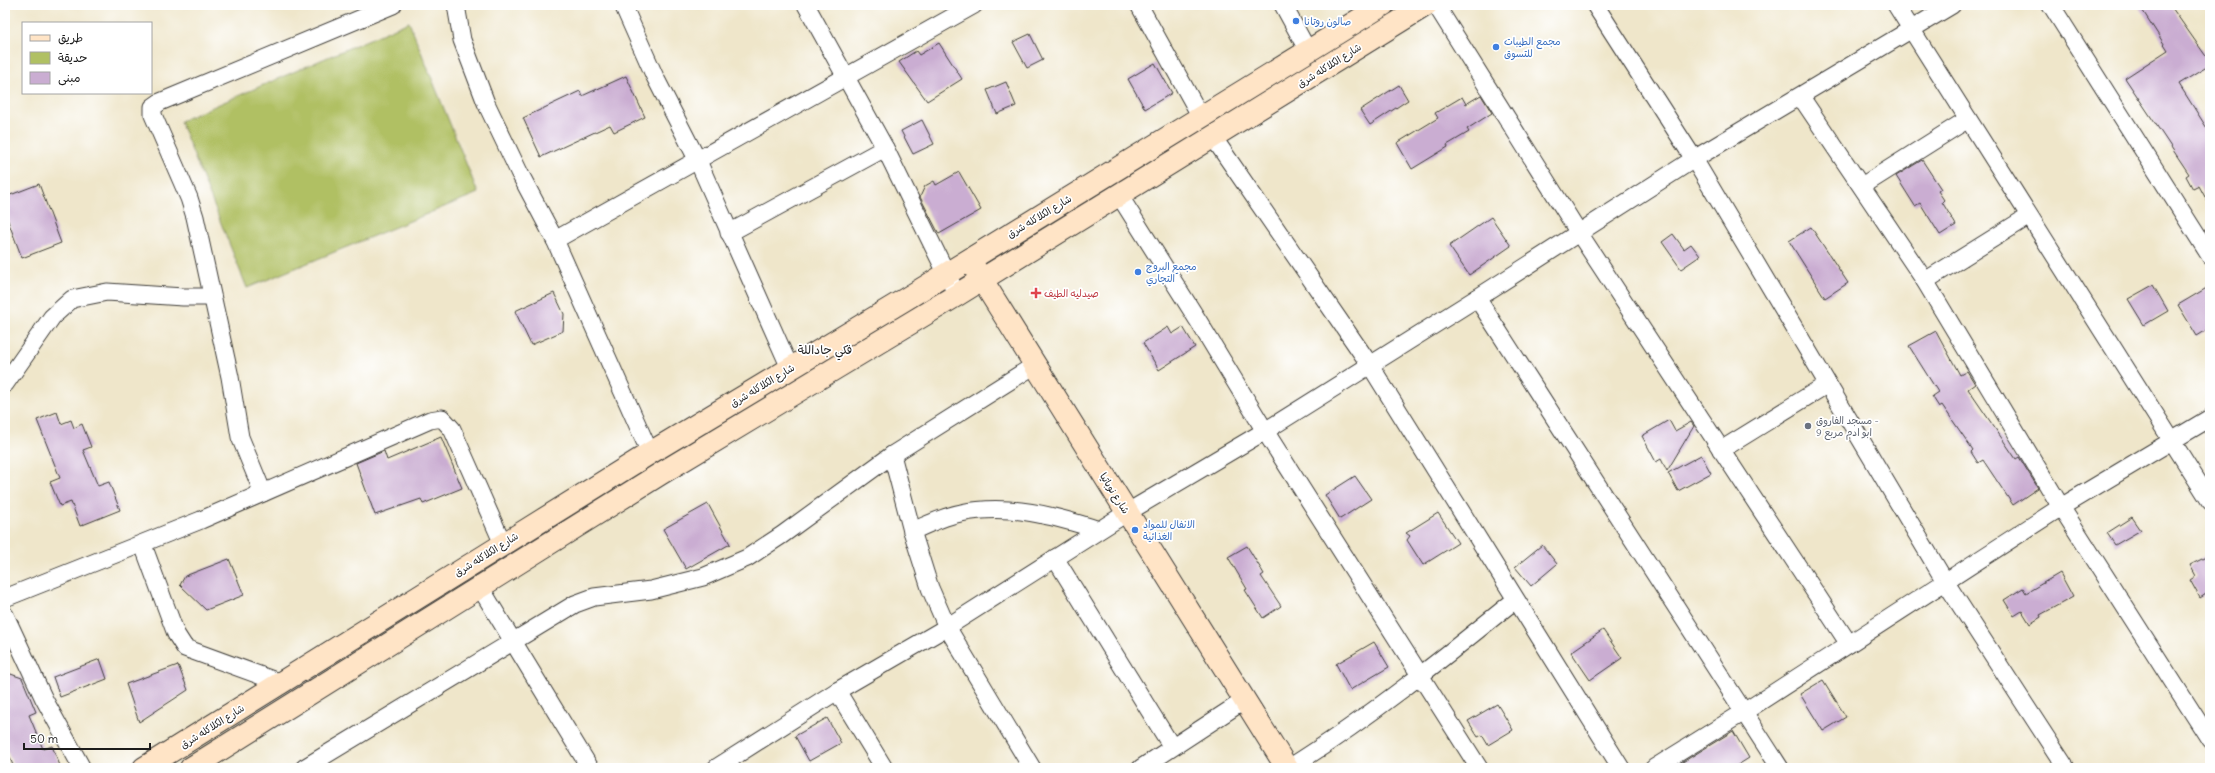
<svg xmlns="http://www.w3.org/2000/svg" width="2215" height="773" viewBox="0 0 2215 773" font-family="Delius,'Playpen Sans Arabic',sans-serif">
<rect width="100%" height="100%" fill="#fff"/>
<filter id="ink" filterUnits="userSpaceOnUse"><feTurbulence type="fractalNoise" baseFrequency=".025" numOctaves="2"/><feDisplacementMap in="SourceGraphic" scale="8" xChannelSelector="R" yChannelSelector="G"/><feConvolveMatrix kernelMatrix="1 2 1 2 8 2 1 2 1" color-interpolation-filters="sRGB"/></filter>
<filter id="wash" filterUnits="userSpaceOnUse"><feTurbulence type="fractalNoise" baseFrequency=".012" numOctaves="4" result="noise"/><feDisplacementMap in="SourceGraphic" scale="16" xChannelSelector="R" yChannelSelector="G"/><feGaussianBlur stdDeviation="0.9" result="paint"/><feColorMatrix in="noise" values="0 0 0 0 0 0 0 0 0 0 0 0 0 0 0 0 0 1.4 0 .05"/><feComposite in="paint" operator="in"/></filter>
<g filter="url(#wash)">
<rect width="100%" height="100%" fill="#efe6ca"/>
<!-- green -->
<path fill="#b0c063" stroke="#666e40" d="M409,22L478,193L247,288L180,121Z"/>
<g id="blocks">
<!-- building -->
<g fill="#caadd2">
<path d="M2139,5H2170L2210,62V65L2179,84L2210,133V206L2199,186L2193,189L2186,176L2189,174L2125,78L2168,50Z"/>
<path d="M1030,34L1043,60L1027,68L1013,42Z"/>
<path d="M939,43L962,79L927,101L899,62L916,51L919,55Z"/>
<path d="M1155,63L1172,93L1145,109L1128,79Z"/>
<path d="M626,76L645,117L614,132L610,125L541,157L523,118L580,91L582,96Z"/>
<path d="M1006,82L1016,106L997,114L987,90Z"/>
<path d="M1399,85L1408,100L1370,125L1360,110Z"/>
<path d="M1481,95L1492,113L1467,129L1469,132L1447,145L1448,147L1412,169L1397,143L1438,118L1435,113L1462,97L1466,104Z"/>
<path d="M922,120L934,144L913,154L901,131Z"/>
<path d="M1922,160L1941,189L1938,191L1944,200L1942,202L1956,225L1940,235L1920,203L1915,206L1896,176Z"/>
<path d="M959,172L981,210L939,234L920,197L925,186L934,181L936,185Z"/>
<path d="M39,184L61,243L22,258L5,213V197Z"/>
<path d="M1491,217L1511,246L1469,275L1449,246Z"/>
<path d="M1811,227L1848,283L1825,298L1789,241Z"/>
<path d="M1673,234L1684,249L1691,244L1700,256L1681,269L1662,242Z"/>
<path d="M2153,285L2168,311L2144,325L2128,299Z"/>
<path d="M2210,286V328L2197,336L2178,305Z"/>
<path d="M554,293L564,314L563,331L531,345L515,311Z"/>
<path d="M1168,327L1172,334L1183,327L1195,347L1159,370L1143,343Z"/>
<path d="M1936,331L1960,375L1967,371L1975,384L1968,389L2016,459L2019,457L2038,488L2013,505L1983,460L1978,463L1971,452L1973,450L1942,405L1939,407L1932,396L1938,392L1909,346Z"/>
<path d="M57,412L61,424L71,420L74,428L82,424L91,447L83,450L98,486L109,482L120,510L80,526L71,502L60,506L50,482L60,478L37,420Z"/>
<path d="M1669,420L1675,431L1691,422L1694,426L1667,471L1661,459L1656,462L1642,436Z"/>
<path d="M441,437L462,488L423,504L421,499L375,515L356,463L384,451L387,460Z"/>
<path d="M1701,455L1711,473L1678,491L1668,473Z"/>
<path d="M1355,476L1371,499L1340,519L1325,495Z"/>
<path d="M708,504L730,544L686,569L663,529Z"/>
<path d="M1438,513L1458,543L1423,565L1407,540L1410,536L1406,533Z"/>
<path d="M2132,517L2141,530L2115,545L2107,533Z"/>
<path d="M1542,545L1557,564L1531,586L1515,567Z"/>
<path d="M1247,546L1264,574L1261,576L1281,606L1263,618L1245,590L1247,589L1228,557Z"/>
<path d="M2206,557L2210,564V601L2206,594L2200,598L2190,580L2196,576L2190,565Z"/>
<path d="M229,559L244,595L206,610L180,585L185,576Z"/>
<path d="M2060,573L2073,597L2040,615L2041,617L2030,624L2022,611L2014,616L2004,600L2023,588L2026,593Z"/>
<path d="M1603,630L1622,658L1590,680L1571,652Z"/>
<path d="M1374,642L1389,667L1350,690L1336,664Z"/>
<path d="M100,659L107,679L60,697L53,677Z"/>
<path d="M178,665L188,690L139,722L126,684Z"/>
<path d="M5,672L22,678L36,712L29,715L43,749L52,746L61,768H14L5,745Z"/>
<path d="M1823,680L1846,717L1823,731L1800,694Z"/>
<path d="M1497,704L1513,730L1488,745L1482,735L1478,737L1468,721Z"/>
<path d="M827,718L841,743L809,761L795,736Z"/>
<path d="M1733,731L1749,758L1733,768H1673Z"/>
</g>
</g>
</g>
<g filter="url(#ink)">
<use href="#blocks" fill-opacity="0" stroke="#3c3a36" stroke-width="1"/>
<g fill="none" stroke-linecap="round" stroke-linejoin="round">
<!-- street casing -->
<g stroke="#3c3a36" stroke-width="19">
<g id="street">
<path d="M456,5L462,40L486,103L519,172L555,240L650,453"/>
<path d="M623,5L655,77L698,161L790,368"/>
<path d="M806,5L885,148L957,295"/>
<path d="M1139,5L1201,117"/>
<path d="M1283,5L1308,51"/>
<path d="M1436,5L1579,233L1849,644"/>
<path d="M1595,5L1694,159L1946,583L2066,768"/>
<path d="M1896,5L2210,501"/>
<path d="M2051,5L2210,256"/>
<path d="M1801,97L1925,281L2061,507L2210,740"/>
<path d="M1213,137L1370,365L1621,768"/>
<path d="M1862,186L1968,119"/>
<path d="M1119,195L1199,322L1265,431L1479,768"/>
<path d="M729,233L885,148"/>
<path d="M555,240L974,5"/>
<path d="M1925,281L2029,216"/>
<path d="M1477,298L1780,768"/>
<path d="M5,384L52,317L72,299L107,292L183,297H212"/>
<path d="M1721,450L1826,385"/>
<path d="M892,455L912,531L930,588L947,627L1032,768"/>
<path d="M263,493L240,437L230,377L195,217L189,198L153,115V107L160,102L393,5"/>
<path d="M912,531C927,525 944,516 961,513C1008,503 1055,516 1099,530"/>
<path d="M143,545L176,634L185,648L281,683"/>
<path d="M1055,558L1172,747"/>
<path d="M480,587L590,768"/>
<path d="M5,598L201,520L430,420L442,418L452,429L503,544"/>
<path d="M5,615L44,699L82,768"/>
<path d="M837,691L884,768"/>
<path d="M304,768L575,604L594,597L651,590L703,577L747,558L782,535L892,455L1035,365"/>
<path d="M716,768L837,691L947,627L1128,512L1265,431L1477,298L1694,159L1952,5"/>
<path d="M1141,768L1245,700"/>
<path d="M1289,768C1369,718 1442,659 1515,600"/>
<path d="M1654,768L1744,712L2061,507L2210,418"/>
</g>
</g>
<!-- secondary casing -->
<g stroke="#3c3a36" stroke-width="24">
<g id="secondary">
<path d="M974,267L1287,768"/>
<path d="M144,768L650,453L904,300L1383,5"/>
<path d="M191,768L660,474L957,295L1426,5"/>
</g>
</g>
<!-- street -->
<use href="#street" stroke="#fff" stroke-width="17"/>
<!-- secondary -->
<use href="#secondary" stroke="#ffe4c6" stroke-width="22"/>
</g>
</g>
<!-- markers -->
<g fill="#3f7fe0" stroke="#fff" stroke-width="1.5">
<circle cx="1296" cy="21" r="4"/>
<circle cx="1496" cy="47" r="4"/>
<circle cx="1138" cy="272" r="4"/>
<circle cx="1135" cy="530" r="4"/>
</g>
<path fill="#e0444e" stroke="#fff" stroke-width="1.5" d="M1034 287h4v4h4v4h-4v4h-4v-4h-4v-4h4z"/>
<circle fill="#6b7280" stroke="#fff" stroke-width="1.5" cx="1808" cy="426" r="4"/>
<g text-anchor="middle" stroke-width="3.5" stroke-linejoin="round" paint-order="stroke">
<!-- shop labels -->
<g font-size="10" fill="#366cbe" stroke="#fff" text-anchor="start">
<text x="1304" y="25">صالون روتانا</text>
<text x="1504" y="45">مجمع الطيبات<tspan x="1504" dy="12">للتسوق</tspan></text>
<text x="1146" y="270">مجمع البروج<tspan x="1146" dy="12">التجاري</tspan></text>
<text x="1143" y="528">الانفال للمواد<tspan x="1143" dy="12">الغذائية</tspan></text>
</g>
<!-- street labels -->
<g font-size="10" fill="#1c1c1c" stroke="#fff">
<text transform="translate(1329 65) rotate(-32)" y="4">شارع الكلاكله شرق</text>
<text transform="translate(1039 216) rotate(-31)" y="4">شارع الكلاكله شرق</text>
<text transform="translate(762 385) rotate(-31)" y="4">شارع الكلاكله شرق</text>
<text transform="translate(1115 493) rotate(58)" y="4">شارع نوباتيا</text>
<text transform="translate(486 554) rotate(-32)" y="4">شارع الكلاكله شرق</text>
<text transform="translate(212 726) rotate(-32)" y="4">شارع الكلاكله شرق</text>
</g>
<!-- health labels -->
<g font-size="10" fill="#be3a42" stroke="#fff" text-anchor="start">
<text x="1044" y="297">صيدليه الطيف</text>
</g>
<!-- worship labels -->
<g font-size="10" fill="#5b616d" stroke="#fff" text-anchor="start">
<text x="1816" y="424">مسجد الفاروق -<tspan x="1816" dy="12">ابو ادم مربع 9</tspan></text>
</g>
<!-- quarter labels -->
<g font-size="12" fill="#1c1c1c" stroke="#fff">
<text x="825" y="354">فكي جاداللة</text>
</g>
</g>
<!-- margin -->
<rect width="2215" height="773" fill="none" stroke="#fff" stroke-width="20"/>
<!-- legend -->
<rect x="22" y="22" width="130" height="72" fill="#ffffff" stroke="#a4a4a4"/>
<rect x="30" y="35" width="20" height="6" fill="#ffe4c6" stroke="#a4a4a4"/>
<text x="58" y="42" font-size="12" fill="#1c1c1c">طريق</text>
<rect x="30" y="52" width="20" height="12" fill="#b0c063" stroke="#a4a4a4"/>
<text x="58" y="62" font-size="12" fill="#1c1c1c">حديقة</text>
<rect x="30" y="72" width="20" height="12" fill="#caadd2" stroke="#a4a4a4"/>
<text x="58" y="82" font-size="12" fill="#1c1c1c">مبنى</text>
<!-- scale -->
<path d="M24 743v6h126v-6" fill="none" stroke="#1c1c1c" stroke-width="2"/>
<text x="30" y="743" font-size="12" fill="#1c1c1c" stroke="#ffffff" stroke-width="3" paint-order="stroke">50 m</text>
</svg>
